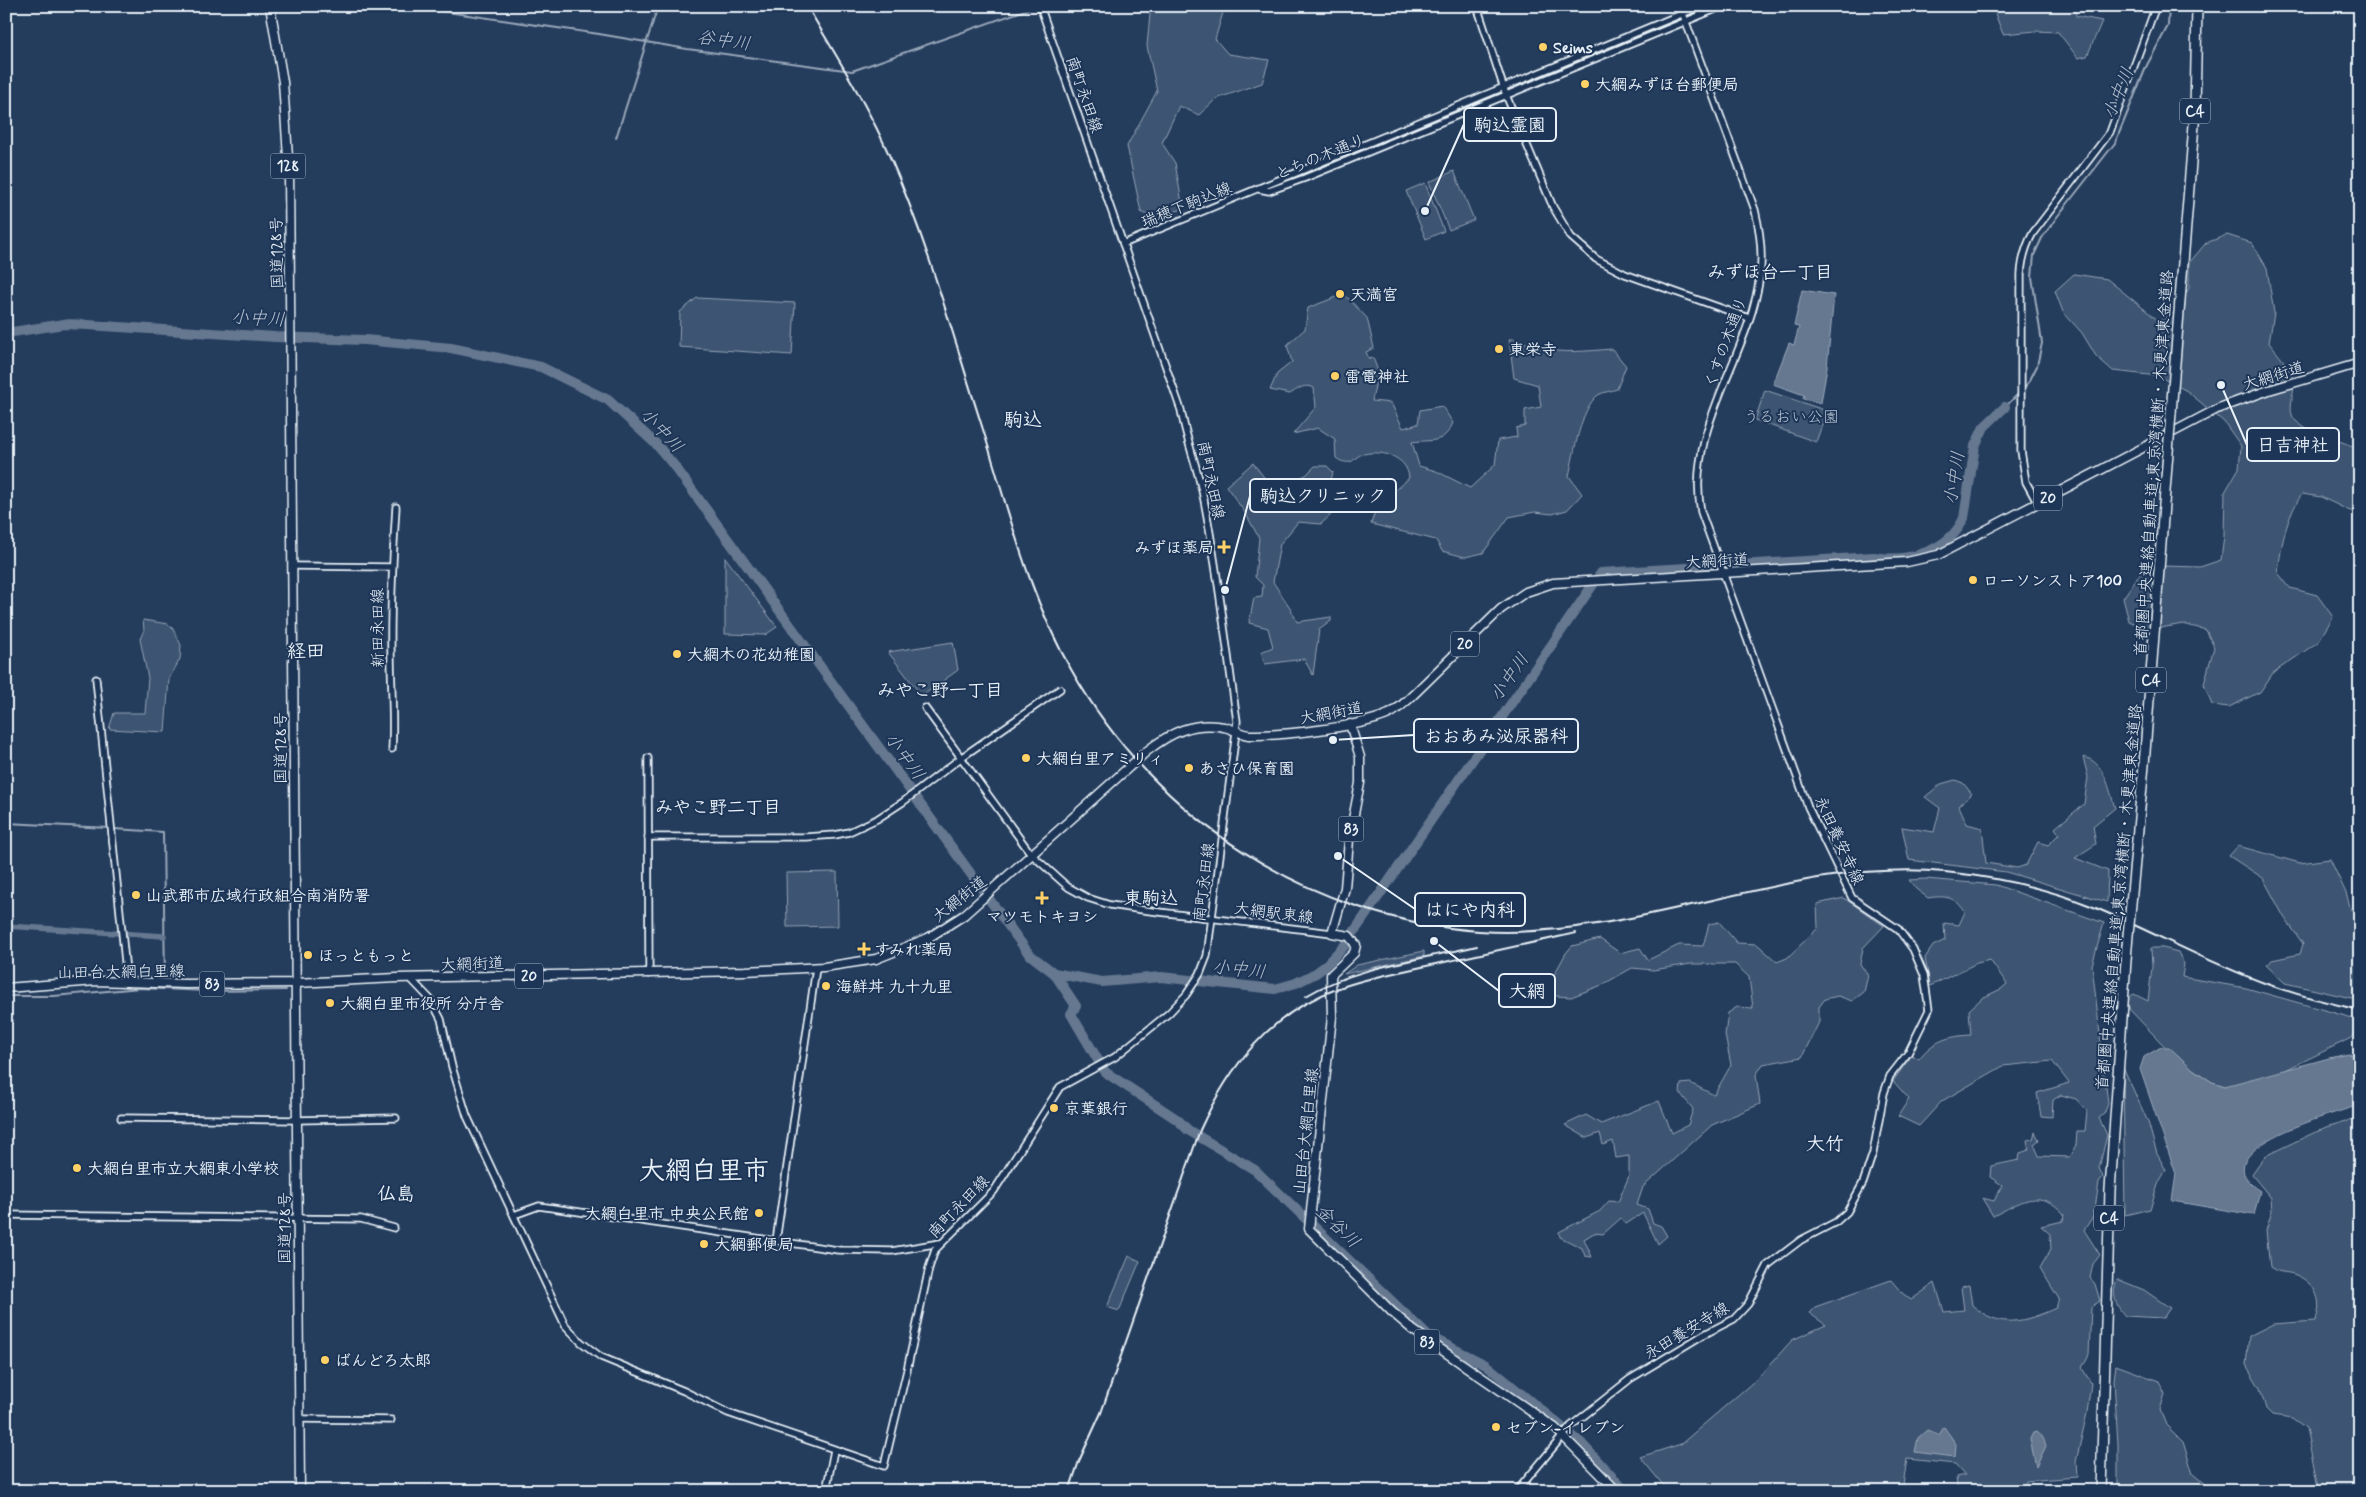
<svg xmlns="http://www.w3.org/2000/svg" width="2366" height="1497" viewBox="0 0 2366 1497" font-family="Mynerve,'Klee One',sans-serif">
<rect width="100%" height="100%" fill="#253d5d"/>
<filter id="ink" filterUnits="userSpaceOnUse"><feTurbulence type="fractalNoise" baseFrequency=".02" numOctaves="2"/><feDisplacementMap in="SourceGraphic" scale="10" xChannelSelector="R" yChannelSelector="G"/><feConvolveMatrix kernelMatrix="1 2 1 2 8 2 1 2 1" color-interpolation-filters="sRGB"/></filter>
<g filter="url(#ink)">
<!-- green -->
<g fill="#3e5472" stroke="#93a2b5">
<path d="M1141,6H1225L1215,39L1228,54L1269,60L1262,83L1216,99L1199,115L1179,106L1162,143L1175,163L1182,203L1180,210L1152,217L1141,212L1127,146L1157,91L1147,46L1150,14Z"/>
<path d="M1992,6H2075L2076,16L2102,21L2087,56L2078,58L2058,32L2036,31L2003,34Z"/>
<path d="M1454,171L1474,220L1449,230L1429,182Z"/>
<path d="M1425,183L1444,231L1426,239L1406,191Z"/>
<path d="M2227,235L2252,243L2267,268L2274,313L2269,343C2278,354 2288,365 2293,378C2297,392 2284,411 2297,422C2315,438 2340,438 2360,450V511H2350L2321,497L2302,494C2286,518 2281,545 2278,573L2290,588L2317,595L2333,617L2318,642L2273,673L2260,692L2229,707L2212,705L2204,684L2214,647L2206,630L2183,624L2149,630L2129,621L2123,598L2141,572L2163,566L2200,567L2221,560L2224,536L2225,492L2239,468L2241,446L2224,422L2187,391L2158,376L2113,371L2096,356L2082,333L2063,312L2055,291L2074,274L2107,279L2159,321L2175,312L2189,288V263L2206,243Z"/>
<path d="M1344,294L1367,318L1374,348L1366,352L1369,359L1373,358L1378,371L1372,401L1391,403L1403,428L1418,424L1420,410L1442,406L1453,423C1443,445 1433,439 1412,442L1419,466L1436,471L1470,488L1495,465L1498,440L1517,437L1516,428L1525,426V410L1541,407L1538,385L1514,378L1509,339C1522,338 1527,345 1538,348C1562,354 1587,351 1612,349L1626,366L1617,389C1612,391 1603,392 1598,395C1580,409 1574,455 1569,476L1582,494L1567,510L1552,514L1535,512L1509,517L1483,553L1465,557L1442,551L1436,540L1371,524L1375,511L1363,506L1336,510L1321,524L1298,522L1280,544L1273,582L1291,609L1297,622L1331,617V621L1319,630L1313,675L1304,659L1265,664L1261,652L1273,647L1268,628L1249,623L1254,598L1262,597L1263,585L1255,577L1259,538L1246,514L1226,486L1253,463L1273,489L1306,475L1315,466H1327L1333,472L1331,480L1343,486L1358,484L1387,497L1409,478C1407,455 1379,449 1360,455C1356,457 1354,461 1350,462C1345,463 1340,461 1336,458L1335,439L1318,428L1293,434L1316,407L1314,388C1305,383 1298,389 1290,394L1270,390L1277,374L1292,362L1287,345L1305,329L1308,308Z"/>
<path d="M697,298L795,303L792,355L679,347L680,312Z"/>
<path d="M1765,390L1827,411L1816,442L1755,420Z"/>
<path d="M725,557L777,627L765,635L725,634Z"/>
<path d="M143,620L168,624L173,629L181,645L180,659L169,679L165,732L109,729L114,713H145L148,678L140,639L144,630Z"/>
<path d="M953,642L958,670L922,696L888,652Z"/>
<path d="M2083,757C2105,761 2109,789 2115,808L2093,826L2096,844L2075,858L2108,871L2107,902L2006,872L1909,860L1902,827L1934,832L1940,808L1925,797L1941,784L1955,780L1963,783L1972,794L1959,806L1967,824L1982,828L1986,863L2017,868L2026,865L2038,842L2048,845L2059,834L2055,828L2084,804L2088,777Z"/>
<path d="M2238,846L2300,863L2330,859L2346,893L2351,910L2360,911V1000L2285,983L2266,965L2272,960L2300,954L2303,944L2284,917L2263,878L2229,856Z"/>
<path d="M837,872L838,926L787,927L786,873Z"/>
<path d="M1926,879L1996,885L2104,923L2092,965L2108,1104L2104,1114L2099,1118L2107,1135L2099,1168L2103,1177L2099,1182L2094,1215L2084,1230L2100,1255L2093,1264L2090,1278L2095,1284L2100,1301L2091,1307L2089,1354L2082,1368L2091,1383L2087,1413L2076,1462L2077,1477L2026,1481L2025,1488H2032L2033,1491H1958L1956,1477L1965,1475L1955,1464L1907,1459L1902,1491H1668L1640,1457L1681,1444L1759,1377L1792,1340L1826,1325L1809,1313L1815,1307L1891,1280L1901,1292L1911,1300L1935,1283L1944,1312L1964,1310L1961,1287L1969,1285L1972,1305C2000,1330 2024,1322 2056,1308L2059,1299L2040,1268L2051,1249L2050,1234L2041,1226L2063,1221L2064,1214C2039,1186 2020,1203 1993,1216L1982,1198L1994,1201L2002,1185L1990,1177L1991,1166L2019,1160L2020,1153L2029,1150L2027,1140L2033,1139L2035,1132L2039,1140L2034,1144L2039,1156L2069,1157L2076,1145L2077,1131H2085L2087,1111L2076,1099L2061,1095L2053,1100L2052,1117L2041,1116L2037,1093L2069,1083L2052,1061L2003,1066L1942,1101L1919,1126L1898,1116L1909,1099L1893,1081L1912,1055L1919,1059C1932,1041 1949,1036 1971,1035L1969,1010L1982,998L2001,989L2007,984L1990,960L1977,963L1930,986L1925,958L1933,946L1945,940L1944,923L1959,925L1965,912C1956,897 1945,895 1928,898L1916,889L1909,880Z"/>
<path d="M1844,898L1884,926L1863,948L1860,964L1868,975L1864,992L1852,1001L1838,996L1825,999L1819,1007V1022L1802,1057L1763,1064L1756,1075L1760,1104L1712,1125L1643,1187L1637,1205L1648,1209L1653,1223L1661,1226L1667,1236L1658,1244L1643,1213L1626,1224L1621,1218L1603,1234L1594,1233L1584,1239L1592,1257L1585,1256L1582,1248L1560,1237L1559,1232L1600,1211L1609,1201L1618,1202L1629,1176V1156L1616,1158L1613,1141L1603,1145L1600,1133L1587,1138L1565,1125L1586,1115L1601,1124L1659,1101L1672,1133L1688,1125L1693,1109L1680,1093L1681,1084L1690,1083L1714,1095L1731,1065L1725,1035L1728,1013L1737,1007L1753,1008L1749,977L1735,964H1691L1653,970L1632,968L1602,985L1571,997L1543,995L1566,953L1572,946L1600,939L1620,953L1640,948L1648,960L1679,945L1703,946L1709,924L1719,922L1737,943L1757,944L1777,962L1787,958L1818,928L1817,904Z"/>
<path d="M2151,948H2163L2178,952L2184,964L2182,977L2246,988L2356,1019L2358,1026L2351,1038L2265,1080L2225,1086L2212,1082L2174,1056L2130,1010L2126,999L2134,994L2148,1001L2152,967Z"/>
<path d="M1424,951V956L1344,974L1357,965Z"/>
<path d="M2123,1067L2148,1122L2157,1154L2166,1170L2159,1182L2150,1209L2125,1215Z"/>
<path d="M2360,1117V1491H2319L2306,1428L2292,1418L2272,1415L2266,1409L2260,1388L2246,1365L2249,1336L2273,1324L2315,1321C2324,1303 2316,1283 2296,1275C2287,1271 2279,1274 2270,1267L2266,1231L2272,1211L2271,1198L2252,1175L2265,1156L2326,1127Z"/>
<path d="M1129,1256L1140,1261L1119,1311L1107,1307Z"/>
<path d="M2117,1279L2144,1290L2170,1308L2163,1318L2125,1316C2114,1303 2112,1294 2117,1279Z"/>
<path d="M2116,1365L2159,1381L2165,1394L2160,1410L2166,1425L2183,1442L2193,1474L2213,1491H2118V1444L2114,1380Z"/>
</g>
<!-- water -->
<g fill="#657890" stroke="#99a8ba">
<path d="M1802,290L1834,295L1827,367L1821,403L1803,399L1804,395L1773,384L1789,343L1794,345L1799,327L1794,326Z"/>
<path d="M2161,1047H2169L2194,1070L2212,1082L2225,1086L2333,1057L2349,1054L2360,1057V1105C2335,1113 2196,1150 2260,1191L2254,1215L2172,1201L2176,1174L2140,1069L2144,1057Z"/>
<path d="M1944,1427L1956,1444L1955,1457L1915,1452L1918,1438L1927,1430L1939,1435Z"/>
<path d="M2036,1432L2044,1439L2046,1446L2036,1467L2030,1439L2033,1433Z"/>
</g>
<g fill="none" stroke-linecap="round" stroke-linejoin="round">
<!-- stream -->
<g stroke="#99a8ba" stroke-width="2">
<path d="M406,6L599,34L687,49L852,71L1031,8"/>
<path d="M616,138L658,6"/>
<path d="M2022,390L2029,382L2037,366L2042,343L2032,277L2034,255L2042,238L2057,217L2115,143L2147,65L2168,26L2169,6"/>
<path d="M2005,407L2019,393"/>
<path d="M6,823L109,828"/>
<path d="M114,829L163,832L165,982"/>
<path d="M6,996H54L140,988L208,991L286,990"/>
</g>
<!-- canal -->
<path stroke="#657890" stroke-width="5.5" d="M6,926L164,936"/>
<!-- river -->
<g stroke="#657890" stroke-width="10">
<path d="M6,333L64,324L88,325L275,337L365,340L451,348L541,367L608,400L657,445L676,468L1029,954L1054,973L1102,982L1161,977L1275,989L1296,983L1316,973L1324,967L1345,945L1601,573L1874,557C1908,563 1949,551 1964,518L1975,446L1984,427L2005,407"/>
<path d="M1054,973L1076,1006L1071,1014L1105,1072L1178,1120L1188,1130L1255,1170L1428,1336L1486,1365L1580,1442L1625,1491"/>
</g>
<!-- tertiary casing -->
<g stroke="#e8f1f8" stroke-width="9">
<g id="tertiary">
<path d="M1477,6L1506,95L1553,207L1571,237L1596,259L1625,274L1749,318"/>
<path d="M1259,189L1269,191L1305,178L1723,6"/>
<path d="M1123,244L1701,6"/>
<path d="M2038,504L2026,482L2021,451V274C2022,259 2025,247 2033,233L2110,132L2156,6"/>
<path d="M292,566L392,567"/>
<path d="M96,679L127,981"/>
<path d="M925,708L1031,854L1068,887L1088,898L1110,905L1143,910L1332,933"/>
<path d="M392,749C394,717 391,685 391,653C390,604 393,556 396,507"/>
<path d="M648,758L649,974"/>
<path d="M648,837H806L835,835L849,832L877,819L903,802L962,757L1060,689"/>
<path d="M410,978L431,1000L441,1019L452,1067L467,1116L565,1325L581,1342L601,1357L684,1391L728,1413L884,1466L907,1370L929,1268L935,1250L994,1191L1060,1087L1115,1057L1169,1013L1186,995L1200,974L1207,956L1236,732L1237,721C1226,646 1218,569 1203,495C1197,466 1186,439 1181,410L1040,6"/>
<path d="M121,1118L296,1120L396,1118"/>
<path d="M6,1215L361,1219L394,1228"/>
<path d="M514,1215L539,1206L838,1250L892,1251L940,1243"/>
<path d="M776,1241L816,968"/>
<path d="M300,1419L391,1420"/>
<path d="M826,1491L834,1450"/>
<path d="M1517,1491L1571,1426L1630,1379L1703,1335L1734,1319L1748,1304L1768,1265L1801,1240L1836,1222L1847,1212L1863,1183L1873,1153L1884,1093L1890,1076L1908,1053L1929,1010L1924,975L1913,949L1898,929L1852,898L1808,807L1701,512C1685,427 1750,356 1760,275C1763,253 1760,231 1755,210L1680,6"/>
</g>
</g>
<!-- primary casing -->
<g stroke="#e8f1f8" stroke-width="11">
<g id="primary">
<path d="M1350,724L1360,757V783L1349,840L1345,888L1332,933L1349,936L1356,945L1354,953L1331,975L1332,1017L1309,1229L1392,1312L1413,1330L1555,1428L1617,1491"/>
<path d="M6,988L96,981L186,984L296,983L397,978L745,971L824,967L876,959L928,938L964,915L1147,751C1170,733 1193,721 1224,727C1233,729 1240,734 1249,735C1282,736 1360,727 1389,714C1397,710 1403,704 1410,698L1501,609L1526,592L1553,583L1907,562L1938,555L2219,408L2269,390L2360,363"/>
</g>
</g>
<!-- trunk casing -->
<g stroke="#e8f1f8" stroke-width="11">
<path id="trunk" d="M270,6L283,82L289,172L300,1491"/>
</g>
<!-- motorway casing -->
<g stroke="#e8f1f8" stroke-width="12">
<g id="motorway">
<path d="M2171,413L2195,112L2197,6"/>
<path d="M2101,1491L2110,1190L2127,946"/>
</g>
</g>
<!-- tertiary -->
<use href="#tertiary" stroke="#1d3557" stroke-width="5.5"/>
<!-- primary -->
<use href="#primary" stroke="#1d3557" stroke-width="8"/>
<!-- trunk -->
<use href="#trunk" stroke="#1d3557" stroke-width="8"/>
<!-- motorway -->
<use href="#motorway" stroke="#1d3557" stroke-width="9"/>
<!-- rail -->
<g stroke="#e8f1f8" stroke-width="2">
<path d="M807,6C836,56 867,104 890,157C927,241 952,332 980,420C1007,504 1027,593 1072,671C1155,818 1310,919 1479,931C1519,934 1558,930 1597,924C1713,906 1826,861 1945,872C1995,877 2044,887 2091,906C2150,930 2206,962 2267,984C2297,995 2328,1003 2360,1010"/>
<path d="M1306,996C1354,967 1423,959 1477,946"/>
<path d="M1069,1491L1079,1461L1101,1413L1200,1130C1229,1066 1270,1013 1339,988C1369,977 1401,972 1431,965C1480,954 1528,944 1576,933"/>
</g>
<!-- motorway-bridge casing -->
<g stroke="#e8f1f8" stroke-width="12" stroke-linecap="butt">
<path id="motorway-bridge" d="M2127,946L2144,765L2171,413"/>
</g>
<!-- motorway-bridge -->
<use href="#motorway-bridge" stroke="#1d3557" stroke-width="9"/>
</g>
</g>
<!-- markers -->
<g fill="#ffd166" stroke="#1d3557" stroke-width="2">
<circle cx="1543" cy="47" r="5"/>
<circle cx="1585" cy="84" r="5"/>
<circle cx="1340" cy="294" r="5"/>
<circle cx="1499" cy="349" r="5"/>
<circle cx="1335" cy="376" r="5"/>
<path d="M1221.5 539.5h5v5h5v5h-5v5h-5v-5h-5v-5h5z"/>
<circle cx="1973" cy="580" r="5"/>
<circle cx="677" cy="654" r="5"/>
<circle cx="1026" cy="758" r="5"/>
<circle cx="1189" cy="768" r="5"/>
<circle cx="136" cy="895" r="5"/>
<path d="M1039.5 890.5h5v5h5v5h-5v5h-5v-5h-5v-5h5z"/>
<path d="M861.5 941.5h5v5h5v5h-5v5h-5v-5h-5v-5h5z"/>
<circle cx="308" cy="955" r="5"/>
<circle cx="826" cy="986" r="5"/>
<circle cx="330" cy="1003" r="5"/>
<circle cx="1054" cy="1108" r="5"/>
<circle cx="77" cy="1168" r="5"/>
<circle cx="759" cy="1213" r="5"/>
<circle cx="704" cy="1244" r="5"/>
<circle cx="325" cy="1360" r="5"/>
<circle cx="1496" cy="1427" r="5"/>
</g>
<g text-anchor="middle" stroke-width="4" stroke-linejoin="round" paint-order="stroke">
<!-- shield labels -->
<g fill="#1d3557" stroke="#abb9c8" stroke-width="1">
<rect x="2180" y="98.5" width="30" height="25" rx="4"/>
<rect x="270.5" y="153.5" width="35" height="25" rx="4"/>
<rect x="2034" y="485.5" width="28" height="25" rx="4"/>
<rect x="1451" y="631.5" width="28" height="25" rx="4"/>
<rect x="2136" y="667.5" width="30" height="25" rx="4"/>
<rect x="1338.5" y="816.5" width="25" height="25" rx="4"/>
<rect x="515" y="963.5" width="28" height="25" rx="4"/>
<rect x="199.5" y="971.5" width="25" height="25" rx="4"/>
<rect x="2094" y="1205.5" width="30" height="25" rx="4"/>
<rect x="1414.5" y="1329.5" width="25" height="25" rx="4"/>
</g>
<g font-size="15" font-weight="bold" fill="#e8f1f8">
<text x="2195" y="116">C4</text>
<text x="288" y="171">128</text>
<text x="2048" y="503">20</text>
<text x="1465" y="649">20</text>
<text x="2151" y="685">C4</text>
<text x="1351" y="834">83</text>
<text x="529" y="981">20</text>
<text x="212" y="989">83</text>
<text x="2109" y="1223">C4</text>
<text x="1427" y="1347">83</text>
</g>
<!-- poi labels -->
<g font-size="16" font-weight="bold" fill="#e8f1f8" stroke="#1d3557" text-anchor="start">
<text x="1553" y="53">Seims</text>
<text x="1595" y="90">大網みずほ台郵便局</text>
<text x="1350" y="300">天満宮</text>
<text x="1509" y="355">東栄寺</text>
<text x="1345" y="382">雷電神社</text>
<text x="1214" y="553" text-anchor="end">みずほ薬局</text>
<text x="1983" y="586">ローソンストア100</text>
<text x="687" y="660">大網木の花幼稚園</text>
<text x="1036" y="764">大網白里アミリィ</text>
<text x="1199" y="774">あさひ保育園</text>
<text x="146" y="901">山武郡市広域行政組合南消防署</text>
<text x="1042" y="922" text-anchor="middle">マツモトキヨシ</text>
<text x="874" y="955">すみれ薬局</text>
<text x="318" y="961">ほっともっと</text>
<text x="836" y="992">海鮮丼 九十九里</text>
<text x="340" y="1009">大網白里市役所 分庁舎</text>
<text x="1064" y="1114">京葉銀行</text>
<text x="87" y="1174">大網白里市立大網東小学校</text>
<text x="749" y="1219" text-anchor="end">大網白里市 中央公民館</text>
<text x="714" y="1250">大網郵便局</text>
<text x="335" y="1366">ばんどろ太郎</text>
<text x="1506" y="1433">セブン-イレブン</text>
</g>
<!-- street labels -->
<g font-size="16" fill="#e8f1f8" stroke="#1d3557">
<text transform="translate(1085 94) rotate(71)" y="6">南町永田線</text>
<text transform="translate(1320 156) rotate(-22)" y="6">とちの木通り</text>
<text transform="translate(1186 204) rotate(-22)" y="6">瑞穂下駒込線</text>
<text transform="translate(276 253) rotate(-91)" y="6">国道128号</text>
<text transform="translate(1725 342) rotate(-70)" y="6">くすの木通り</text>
<text transform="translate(2273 375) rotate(-17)" y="6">大網街道</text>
<text transform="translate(2153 463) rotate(-86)" y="6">首都圏中央連絡自動車道;東京湾横断・木更津東金道路</text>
<text transform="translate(1212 480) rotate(78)" y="6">南町永田線</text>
<text transform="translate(1717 560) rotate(-3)" y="6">大網街道</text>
<text transform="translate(377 628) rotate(-90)" y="6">新田永田線</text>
<text transform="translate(1331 712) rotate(-10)" y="6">大網街道</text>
<text transform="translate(280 748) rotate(-90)" y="6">国道128号</text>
<text transform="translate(1840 840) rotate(65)" y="6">永田養安寺線</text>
<text transform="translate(1203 882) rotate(-83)" y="6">南町永田線</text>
<text transform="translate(2118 897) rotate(-85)" y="6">首都圏中央連絡自動車道;東京湾横断・木更津東金道路</text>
<text transform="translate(959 898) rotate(-38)" y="6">大網街道</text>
<text transform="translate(1274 912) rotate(7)" y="6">大網駅東線</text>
<text transform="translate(472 963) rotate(-2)" y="6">大網街道</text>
<text transform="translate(121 971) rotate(-1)" y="6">山田台大網白里線</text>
<text transform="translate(1305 1131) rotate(-84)" y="6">山田台大網白里線</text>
<text transform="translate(958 1206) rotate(-46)" y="6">南町永田線</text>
<text transform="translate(284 1228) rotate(-90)" y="6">国道128号</text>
<text transform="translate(1686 1330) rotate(-31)" y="6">永田養安寺線</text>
</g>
<!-- park labels -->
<g font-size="16" fill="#b5c2d0" stroke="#1d3557">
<text x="1791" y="422">うるおい公園</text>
</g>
<!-- water labels -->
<g font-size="18" font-style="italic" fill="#b4c1ce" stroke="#1d3557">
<text transform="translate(724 40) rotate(8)" y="6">谷中川</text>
<text transform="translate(2118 93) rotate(-68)" y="6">小中川</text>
<text transform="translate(258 318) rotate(3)" y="6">小中川</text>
<text transform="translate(662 430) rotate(47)" y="6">小中川</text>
<text transform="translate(1954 478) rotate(-81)" y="6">小中川</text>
<text transform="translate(1509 677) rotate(-55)" y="6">小中川</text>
<text transform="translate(905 756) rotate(54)" y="6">小中川</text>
<text transform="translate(1239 969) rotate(6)" y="6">小中川</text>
<text transform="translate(1338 1226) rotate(44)" y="6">金谷川</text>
</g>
<!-- neighbourhood labels -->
<g font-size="18" font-weight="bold" fill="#e8f1f8" stroke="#1d3557">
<text x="1770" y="278">みずほ台一丁目</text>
<text x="940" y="696">みやこ野一丁目</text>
<text x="718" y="813">みやこ野二丁目</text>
<text x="1151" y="904">東駒込</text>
</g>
<!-- quarter labels -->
<g font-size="19" font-weight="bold" fill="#e8f1f8" stroke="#1d3557">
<text x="1023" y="426">駒込</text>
<text x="306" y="657">経田</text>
<text x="1825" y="1150">大竹</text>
<text x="396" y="1200">仏島</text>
</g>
<!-- town labels -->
<g font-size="26" font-weight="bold" fill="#e8f1f8" stroke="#1d3557">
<text x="704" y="1179">大網白里市</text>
</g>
</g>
<!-- callouts -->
<path fill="none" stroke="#e8f1f8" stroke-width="2" d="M1425 211L1464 124M2221 385L2247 445M1225 590L1250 496M1333 740L1414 735M1338 856L1415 909M1434 941L1499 991"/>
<g fill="#e8f1f8" stroke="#1d3557" stroke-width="2">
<circle cx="1425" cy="211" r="5"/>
<circle cx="2221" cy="385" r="5"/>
<circle cx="1225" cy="590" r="5"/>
<circle cx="1333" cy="740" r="5"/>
<circle cx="1338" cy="856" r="5"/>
<circle cx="1434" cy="941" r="5"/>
</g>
<g fill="#1d3557" stroke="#e8f1f8" stroke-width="2">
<rect x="1464" y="108" width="92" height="33" rx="5"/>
<rect x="2247" y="428" width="92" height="33" rx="5"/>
<rect x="1250" y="479" width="146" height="33" rx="5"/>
<rect x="1414" y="719" width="164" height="33" rx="5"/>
<rect x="1415" y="893" width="110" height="33" rx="5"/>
<rect x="1499" y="974" width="56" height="33" rx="5"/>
</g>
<g font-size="18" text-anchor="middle" font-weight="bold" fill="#e8f1f8">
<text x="1510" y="131">駒込霊園</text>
<text x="2293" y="451">日吉神社</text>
<text x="1323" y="502">駒込クリニック</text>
<text x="1496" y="742">おおあみ泌尿器科</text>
<text x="1470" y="916">はにや内科</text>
<text x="1527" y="997">大網</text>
</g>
<!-- margin -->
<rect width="2366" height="1497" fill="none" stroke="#1d3557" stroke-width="25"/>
<rect x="12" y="12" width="2341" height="1472" fill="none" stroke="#e8f1f8" stroke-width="2" filter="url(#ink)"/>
</svg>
